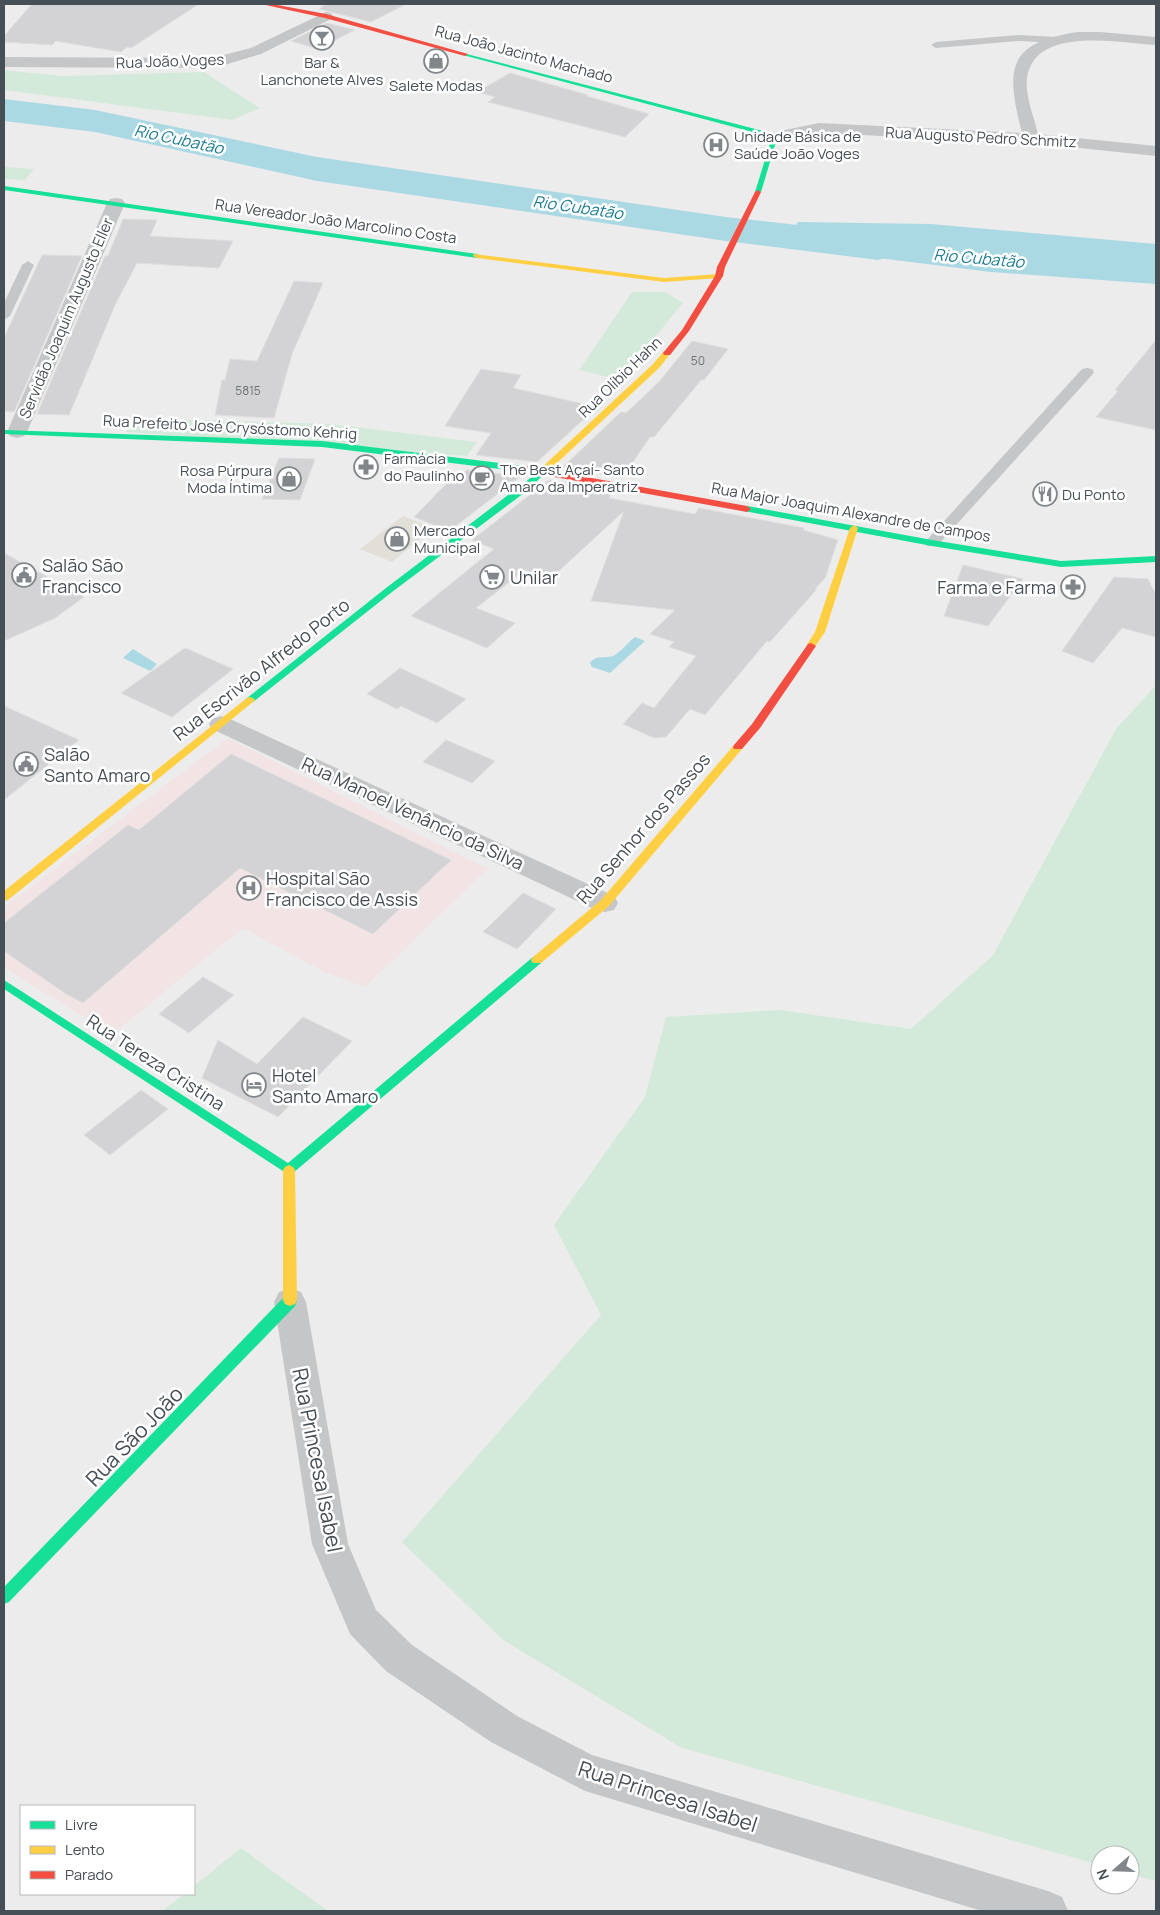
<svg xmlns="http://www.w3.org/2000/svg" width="1160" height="1915" viewBox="0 0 1160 1915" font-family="Manrope,sans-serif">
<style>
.commercial{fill:#e2dfd9}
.medical{fill:#f2e4e4}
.green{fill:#d3eadb}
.water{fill:#abd9e3}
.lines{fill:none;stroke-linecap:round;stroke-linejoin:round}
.river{fill:#abd9e3;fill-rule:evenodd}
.building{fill:#d3d3d5;stroke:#dededf}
.lane{fill:#c4c6c7;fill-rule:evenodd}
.street{fill:#c4c6c7;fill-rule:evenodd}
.fast{fill:#16e098;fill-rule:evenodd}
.slow{fill:#ffcf43;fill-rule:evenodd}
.jam{fill:#f24e42;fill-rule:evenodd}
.labels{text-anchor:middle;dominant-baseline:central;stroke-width:5;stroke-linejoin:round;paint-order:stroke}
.far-number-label{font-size:12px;fill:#6b7277}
.far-street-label{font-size:15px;fill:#464f56;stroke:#fff}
.far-poi-label{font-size:15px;fill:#464f56;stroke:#fff;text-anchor:start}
.far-water-label{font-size:16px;font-style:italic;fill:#1d7c92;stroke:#fff}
.poi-label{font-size:18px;fill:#464f56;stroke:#fff;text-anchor:start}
.street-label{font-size:18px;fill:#464f56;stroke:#fff}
.near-street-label{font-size:21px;fill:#464f56;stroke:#fff}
</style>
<rect width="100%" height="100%" fill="#edecec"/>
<path class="commercial" d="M 403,516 L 434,528 L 392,562 L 360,549 Z"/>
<path class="medical" d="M 228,738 L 488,869 L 365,987 L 322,971 L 243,928 L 113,1034 L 4,968 L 4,907 Z"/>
<path class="green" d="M 4,70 L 61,76 L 204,72 L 260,108 L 232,120 L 4,90 Z
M 4,167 L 34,169 L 25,180 L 4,179 Z
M 632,292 L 665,292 L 683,303 L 621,378 L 612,378 L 579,370 Z
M 133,418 L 331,424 L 477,442 L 467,456 L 126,432 Z
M 1156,685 L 1156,1881 L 1130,1874 L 1130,1855 L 1100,1855 L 1100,1865 L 682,1748 L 503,1640 L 402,1542 L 601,1315 L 554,1225 L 645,1097 L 666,1017 L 780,1010 L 911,1029 L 993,955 L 1116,729 Z
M 241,1848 L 328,1911 L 162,1911 L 184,1894 L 194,1894 L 194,1886 Z"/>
<path class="water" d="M 798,222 L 931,224 L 1156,244 L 1156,284 L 991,272 L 782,246 Z
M 635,637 L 645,641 L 610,673 L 592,667 L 590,663 C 597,654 604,659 613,656 C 620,653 628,642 635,637 Z
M 133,649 L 157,664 L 150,671 L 123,658 Z"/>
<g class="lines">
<path class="river" d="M 4,99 L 95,110 L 317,157 L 726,217 L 878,234 L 893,238 L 899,247 L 893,256 L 878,260 L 726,241 L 317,181 L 95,132 L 4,121 Z"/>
</g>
<path class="building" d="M 32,4 L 199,4 L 131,48 L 127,47 L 121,52 L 56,41 L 52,45 L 4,42 L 4,36 Z
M 326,4 L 406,4 L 371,22 L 319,9 Z
M 327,23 L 355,30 L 318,49 L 291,41 Z
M 510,73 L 588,95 L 586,96 L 649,114 L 625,137 L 488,102 L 495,97 L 477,92 Z
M 123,219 L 157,220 L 150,236 L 233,241 L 219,268 L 137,263 L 115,305 L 69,415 L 37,414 L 105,256 L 108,256 Z
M 42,255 L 82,256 L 14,412 L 4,411 L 4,338 Z
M 294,281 L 323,283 L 292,354 L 274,418 L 215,415 L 222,380 L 225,380 L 230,359 L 257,361 Z
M 1156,340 L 1156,430 L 1096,417 L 1118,391 L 1115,390 Z
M 692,341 L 728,349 L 704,380 L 702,379 L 654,437 L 650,437 L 622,478 L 563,467 L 621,412 L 626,413 L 659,382 Z
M 481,369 L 521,375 L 513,388 L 597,407 L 537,462 L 476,455 L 491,433 L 445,426 Z
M 279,458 L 315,459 L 300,500 L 262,499 Z
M 466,470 L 521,476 L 449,531 L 414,517 L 447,483 L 456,484 Z
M 549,480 L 612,492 L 609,498 L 695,514 L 699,508 L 804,528 L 803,530 L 838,540 L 825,578 L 815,589 L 817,589 L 770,642 L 767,641 L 705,715 L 690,709 L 666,737 L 654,738 L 623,724 L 642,703 L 654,708 L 696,656 L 669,647 L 674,642 L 650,634 L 675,610 L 591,601 L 624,511 L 550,579 L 525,570 L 476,608 L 515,623 L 487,648 L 411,616 L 494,549 L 472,540 Z
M 4,553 L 84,597 L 55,618 L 4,641 Z
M 963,565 L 1023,579 L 988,626 L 944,616 Z
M 1114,577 L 1148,579 L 1156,595 L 1156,637 L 1122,628 L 1093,663 L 1062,651 Z
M 185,648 L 233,669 L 172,717 L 121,693 Z
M 400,668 L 432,683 L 466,699 L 437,723 L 401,706 L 397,709 L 367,694 Z
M 4,706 L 79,740 L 4,800 Z
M 446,740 L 495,761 L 472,783 L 423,762 Z
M 231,754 L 451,860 L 373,934 L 240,868 L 83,1003 L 66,994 L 4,951 L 4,923 L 128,825 L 139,830 Z
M 523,893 L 556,909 L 517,949 L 483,932 Z
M 203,977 L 234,995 L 189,1033 L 159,1014 Z
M 303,1017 L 352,1041 L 278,1117 L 202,1078 L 218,1040 L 257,1064 Z
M 141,1090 L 168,1109 L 110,1155 L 84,1135 Z"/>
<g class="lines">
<path class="lane" d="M 1019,35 L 1057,37 L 1062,40 L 1057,43 L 1019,41 L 936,48 L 931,45 L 936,42 Z
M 28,261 L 34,265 L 10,316 L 4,320 L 4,303 L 22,265 Z
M 1087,368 L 1092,369 L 1094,372 L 1092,375 L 937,546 L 927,546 L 925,543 L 927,540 L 1082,369 Z"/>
<path class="street" d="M 326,12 L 331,13 L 333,16 L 331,19 L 261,54 L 221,66 L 182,68 L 4,67 L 4,57 L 182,58 L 220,56 L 251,48 Z
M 1078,32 L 1100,32 L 1156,37 L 1156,45 C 1121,43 1040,26 1028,73 C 1023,92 1034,116 1038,134 L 1156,146 L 1156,156 L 1031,143 L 819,133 L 776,141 L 770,139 L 768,136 L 770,133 L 819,123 L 1022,133 C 1006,70 1005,43 1078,32 Z
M 116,198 L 122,199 L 125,203 L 27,432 L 24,436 L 17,438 L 10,436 L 7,432 L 107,203 L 110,199 Z
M 221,716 L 230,719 L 614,896 L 618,903 L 614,910 L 605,912 L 596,910 L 212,729 L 209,724 L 212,719 Z
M 290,1288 L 301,1292 L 306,1302 L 348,1544 L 376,1610 L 412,1645 L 517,1716 L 592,1755 L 1048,1891 L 1062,1897 L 1068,1911 L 982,1911 L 585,1791 L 491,1742 L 386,1671 L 350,1634 L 312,1544 L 274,1302 L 279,1292 Z"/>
<path class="fast" d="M 463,53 L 778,135 L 761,192 L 758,194 L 755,192 L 772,137 L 463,55 Z
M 4,186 L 477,254 L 481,256 L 477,258 L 4,190 Z
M 4,430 L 322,441 L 525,466 L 529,469 L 525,472 L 322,447 L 4,434 Z
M 541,470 L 545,473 L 528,490 L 392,592 L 253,702 L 247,702 L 245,700 L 247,698 L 386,588 Z
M 747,506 L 932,540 L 1061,561 L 1156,556 L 1156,562 L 1061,567 L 932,546 L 744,511 L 743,509 Z
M 537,956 L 541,957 L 543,960 L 541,963 L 293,1173 L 289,1175 L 4,989 L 4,980 L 288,1163 L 533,957 Z
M 290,1294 L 295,1296 L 297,1300 L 295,1306 L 9,1602 L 4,1604 L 4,1587 L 285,1296 Z"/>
<path class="slow" d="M 474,254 L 664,278 L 719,274 L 723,276 L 719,278 L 664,282 L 477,258 L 473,256 Z
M 664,351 L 671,353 L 659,368 L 544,475 L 538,475 L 538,471 L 653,364 Z
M 854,525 L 858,528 L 825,632 L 814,648 L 808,648 L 806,646 L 815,632 L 850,528 Z
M 250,697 L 253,698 L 255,700 L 253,702 L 8,900 L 4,901 L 4,891 L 247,698 Z
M 738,744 L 742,745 L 743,747 L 742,749 L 609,906 L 541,963 L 533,963 L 531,960 L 533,957 L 601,900 L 734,745 Z
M 289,1165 L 293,1167 L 295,1170 L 297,1300 L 295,1304 L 290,1306 L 285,1304 L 283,1300 L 283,1170 L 285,1167 Z"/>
<path class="jam" d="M 261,4 L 272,4 L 326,14 L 468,54 L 465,56 L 325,18 Z
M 758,190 L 761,192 L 725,267 L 723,276 L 689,331 L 670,355 L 664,355 L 663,353 L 682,330 L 715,276 L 717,267 L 755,192 Z
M 525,466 L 747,506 L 751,509 L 747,512 L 522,471 L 522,467 Z
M 811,643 L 816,646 L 760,728 L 742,749 L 734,749 L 733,747 L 734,745 L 752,724 L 808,644 Z"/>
</g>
<defs>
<g id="bar-ring" transform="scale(1.25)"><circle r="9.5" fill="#fff" stroke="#80868a" stroke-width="1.5"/><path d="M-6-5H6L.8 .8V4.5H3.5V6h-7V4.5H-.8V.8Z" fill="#80868a"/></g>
<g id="shop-ring" transform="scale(1.25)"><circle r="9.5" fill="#fff" stroke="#80868a" stroke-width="1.5"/><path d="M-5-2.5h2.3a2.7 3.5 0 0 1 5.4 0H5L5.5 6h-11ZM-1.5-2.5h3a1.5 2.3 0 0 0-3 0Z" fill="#80868a"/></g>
<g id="hospital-ring" transform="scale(1.25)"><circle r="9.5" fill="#fff" stroke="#80868a" stroke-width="1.5"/><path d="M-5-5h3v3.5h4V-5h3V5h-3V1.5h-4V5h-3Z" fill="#80868a"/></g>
<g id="pharmacy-ring" transform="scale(1.25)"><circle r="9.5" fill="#fff" stroke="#80868a" stroke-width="1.5"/><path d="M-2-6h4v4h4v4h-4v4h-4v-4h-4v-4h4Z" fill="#80868a"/></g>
<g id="cafe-ring" transform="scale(1.25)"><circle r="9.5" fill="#fff" stroke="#80868a" stroke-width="1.5"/><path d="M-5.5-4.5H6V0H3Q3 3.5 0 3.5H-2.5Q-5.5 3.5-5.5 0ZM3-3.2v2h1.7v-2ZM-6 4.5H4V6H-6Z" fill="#80868a"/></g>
<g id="restaurant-ring" transform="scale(1.25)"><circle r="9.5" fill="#fff" stroke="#80868a" stroke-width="1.5"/><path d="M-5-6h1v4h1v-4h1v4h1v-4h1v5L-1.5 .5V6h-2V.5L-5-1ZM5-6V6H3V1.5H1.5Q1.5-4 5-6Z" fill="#80868a"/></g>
<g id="civic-ring" transform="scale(1.25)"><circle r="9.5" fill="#fff" stroke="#80868a" stroke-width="1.5"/><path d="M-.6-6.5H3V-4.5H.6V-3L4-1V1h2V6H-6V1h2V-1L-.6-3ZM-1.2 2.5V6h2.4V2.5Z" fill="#80868a"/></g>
<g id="supermarket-ring" transform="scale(1.25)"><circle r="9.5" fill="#fff" stroke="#80868a" stroke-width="1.5"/><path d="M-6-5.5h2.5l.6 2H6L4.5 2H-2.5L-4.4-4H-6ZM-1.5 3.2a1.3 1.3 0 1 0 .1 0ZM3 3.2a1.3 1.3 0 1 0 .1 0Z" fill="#80868a"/></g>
<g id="hotel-ring" transform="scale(1.25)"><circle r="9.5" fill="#fff" stroke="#80868a" stroke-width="1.5"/><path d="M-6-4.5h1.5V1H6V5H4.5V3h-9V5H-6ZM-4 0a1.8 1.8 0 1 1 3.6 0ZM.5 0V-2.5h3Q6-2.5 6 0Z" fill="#80868a"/></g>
</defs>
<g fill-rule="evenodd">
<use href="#bar-ring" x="322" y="38"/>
<use href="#shop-ring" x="436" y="61"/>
<use href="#hospital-ring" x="716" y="145"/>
<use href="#pharmacy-ring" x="366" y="467"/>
<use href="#cafe-ring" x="482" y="478"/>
<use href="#shop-ring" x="289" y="479"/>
<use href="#restaurant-ring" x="1045" y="494"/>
<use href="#shop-ring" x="397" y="539"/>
<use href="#civic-ring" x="24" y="575"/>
<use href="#supermarket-ring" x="492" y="577"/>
<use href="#pharmacy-ring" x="1073" y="587"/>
<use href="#civic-ring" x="26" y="764"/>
<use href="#hospital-ring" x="249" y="888"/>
<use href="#hotel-ring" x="254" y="1085"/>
</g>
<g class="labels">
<g class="far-number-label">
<text x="698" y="360">50</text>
<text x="248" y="390">5815</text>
</g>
<g class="far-street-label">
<text transform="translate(524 54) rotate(15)">Rua João Jacinto Machado</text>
<text transform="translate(170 61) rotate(-2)">Rua João Voges</text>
<text transform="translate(981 137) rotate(3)">Rua Augusto Pedro Schmitz</text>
<text transform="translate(336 221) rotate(8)">Rua Vereador João Marcolino Costa</text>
<text transform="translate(66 318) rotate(-67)">Servidão Joaquim Augusto Eller</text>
<text transform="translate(620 377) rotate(-44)">Rua Olíbio Hahn</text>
<text transform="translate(230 427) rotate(3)">Rua Prefeito José Crysóstomo Kehrig</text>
<text transform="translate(851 512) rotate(10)">Rua Major Joaquim Alexandre de Campos</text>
</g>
<g class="far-poi-label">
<text x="322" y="62" text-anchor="middle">Bar &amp;<tspan x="322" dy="17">Lanchonete Alves</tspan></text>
<text x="436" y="85" text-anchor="middle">Salete Modas</text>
<text x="734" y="136">Unidade Básica de<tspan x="734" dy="17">Saúde João Voges</tspan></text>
<text x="384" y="458">Farmácia<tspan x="384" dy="17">do Paulinho</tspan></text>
<text x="500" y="469">The Best Açaí- Santo<tspan x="500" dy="17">Amaro da Imperatriz</tspan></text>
<text x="272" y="470" text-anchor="end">Rosa Púrpura<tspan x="272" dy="17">Moda Íntima</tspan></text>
<text x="1062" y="494">Du Ponto</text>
<text x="414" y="530">Mercado<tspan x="414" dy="17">Municipal</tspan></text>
</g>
<g class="far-water-label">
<text transform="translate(179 139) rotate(12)">Rio Cubatão</text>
<text transform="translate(578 207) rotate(8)">Rio Cubatão</text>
<text transform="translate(979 258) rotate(5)">Rio Cubatão</text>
</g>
<g class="poi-label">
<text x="42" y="565">Salão São<tspan x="42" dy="21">Francisco</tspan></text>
<text x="510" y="577">Unilar</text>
<text x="1056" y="587" text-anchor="end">Farma e Farma</text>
<text x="44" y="754">Salão<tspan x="44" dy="21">Santo Amaro</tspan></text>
<text x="266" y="878">Hospital São<tspan x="266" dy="21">Francisco de Assis</tspan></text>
<text x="272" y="1075">Hotel<tspan x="272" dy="21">Santo Amaro</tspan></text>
</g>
<g class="street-label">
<text transform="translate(261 669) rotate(-38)">Rua Escrivão Alfredo Porto</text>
<text transform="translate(413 813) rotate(25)">Rua Manoel Venâncio da Silva</text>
<text transform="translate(643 828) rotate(-49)">Rua Senhor dos Passos</text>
<text transform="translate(156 1062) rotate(33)">Rua Tereza Cristina</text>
</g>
<g class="near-street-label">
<text transform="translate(134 1436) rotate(-46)">Rua São João</text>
<text transform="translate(318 1460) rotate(79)">Rua Princesa Isabel</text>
<text transform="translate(668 1796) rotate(18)">Rua Princesa Isabel</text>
</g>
</g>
<rect width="1160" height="1915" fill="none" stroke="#464f56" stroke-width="10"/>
<rect x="20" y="1805" width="175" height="90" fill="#ffffff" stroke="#b5b9bb"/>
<rect x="30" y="1821" width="25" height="8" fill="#16e098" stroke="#b5b9bb"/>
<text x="65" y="1830" font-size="15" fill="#464f56">Livre</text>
<rect x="30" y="1846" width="25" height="8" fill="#ffcf43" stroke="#b5b9bb"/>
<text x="65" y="1855" font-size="15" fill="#464f56">Lento</text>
<rect x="30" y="1871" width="25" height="8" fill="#f24e42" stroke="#b5b9bb"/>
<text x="65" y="1880" font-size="15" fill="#464f56">Parado</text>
<g transform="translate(1115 1870) rotate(250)"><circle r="24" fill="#ffffff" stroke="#b5b9bb"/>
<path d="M0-4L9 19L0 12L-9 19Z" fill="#80868a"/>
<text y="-8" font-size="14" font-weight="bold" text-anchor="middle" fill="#464f56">N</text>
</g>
</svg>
